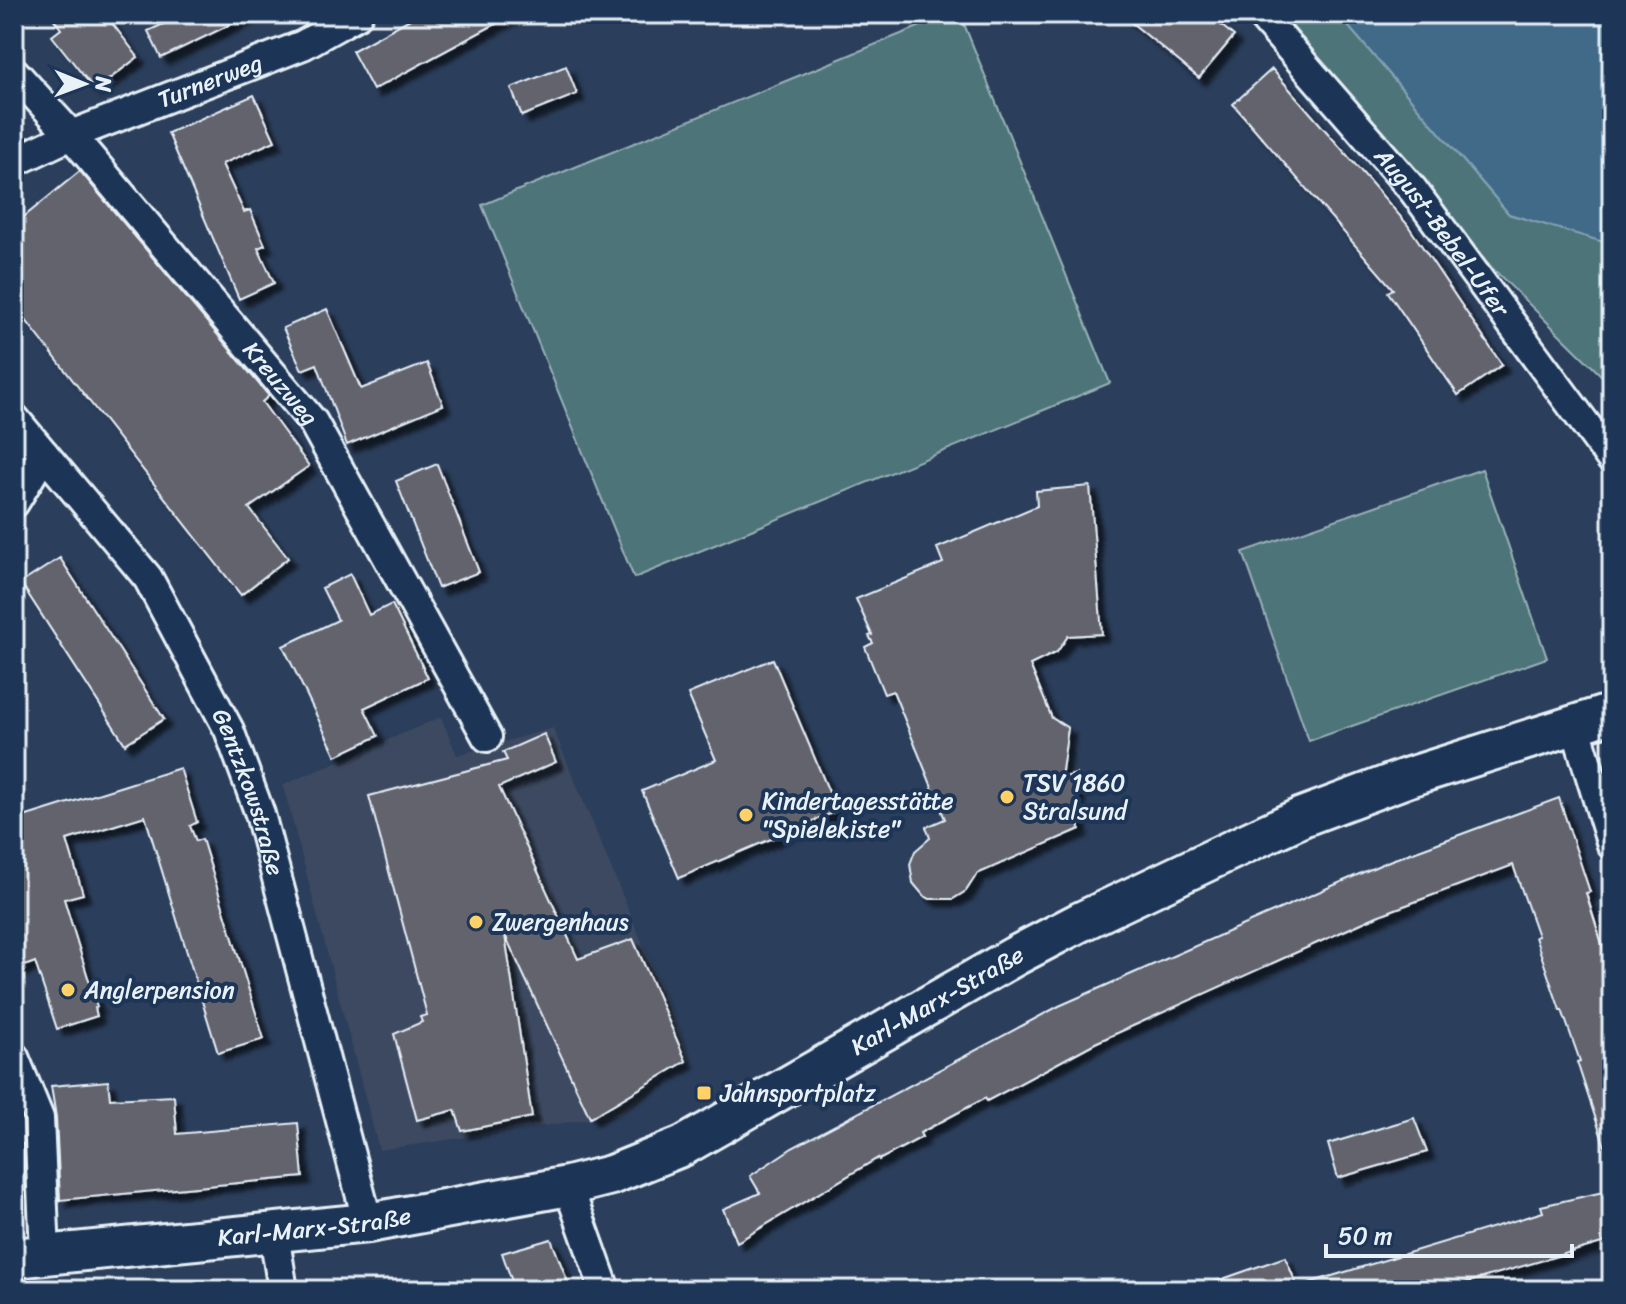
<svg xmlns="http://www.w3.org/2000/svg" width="1626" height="1304" viewBox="0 0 1626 1304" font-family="Sriracha,sans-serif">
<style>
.built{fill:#3c4960}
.green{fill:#4d7579;stroke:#9ab3b8;stroke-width:2}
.water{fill:#406a88;stroke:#83a0b5;stroke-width:2}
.building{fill:#64636d;stroke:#e8f1f8;stroke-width:2;filter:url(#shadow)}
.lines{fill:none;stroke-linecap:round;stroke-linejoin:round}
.street-casing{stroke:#e8f1f8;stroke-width:34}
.secondary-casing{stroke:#e8f1f8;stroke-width:44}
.street{stroke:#1d3557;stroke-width:28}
.secondary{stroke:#1d3557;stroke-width:38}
.poi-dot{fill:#ffd166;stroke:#1d3557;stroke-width:3}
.labels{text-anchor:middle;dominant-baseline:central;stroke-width:8;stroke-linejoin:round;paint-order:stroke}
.street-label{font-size:24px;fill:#e8f1f8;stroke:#1d3557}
.poi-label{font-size:24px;fill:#e8f1f8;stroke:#1d3557;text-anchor:start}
</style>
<defs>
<filter id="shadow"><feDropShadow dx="7" dy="7" stdDeviation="2" flood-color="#0009"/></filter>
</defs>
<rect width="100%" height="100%" fill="#2b3e5b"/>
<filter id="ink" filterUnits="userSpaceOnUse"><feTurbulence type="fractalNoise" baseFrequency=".0125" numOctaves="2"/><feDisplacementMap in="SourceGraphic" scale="16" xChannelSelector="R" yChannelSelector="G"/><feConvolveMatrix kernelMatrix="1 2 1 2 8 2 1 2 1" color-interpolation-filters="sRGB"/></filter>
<g filter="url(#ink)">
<path class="built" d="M 441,717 L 457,755 L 553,728 L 691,1060 L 618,1115 L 379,1150 L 283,785 Z"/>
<path class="green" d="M 950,14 L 960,14 L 1110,383 L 634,578 L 482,205 Z
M 1260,14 L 1338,14 L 1509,214 L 1604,242 L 1612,253 L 1612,386 L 1413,190 Z
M 1482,469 L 1547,658 L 1309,741 L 1243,552 Z"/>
<path class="water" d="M 1338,14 L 1612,14 L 1612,253 L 1604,242 L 1509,214 Z"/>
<path class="building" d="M 50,14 L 105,14 L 138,57 L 95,90 L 52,36 L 61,29 Z
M 185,14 L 252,14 L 161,58 L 148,31 Z
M 419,14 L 514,14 L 373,90 L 352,51 Z
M 1121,14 L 1208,14 L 1234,36 L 1199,78 Z
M 566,66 L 577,94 L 522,116 L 511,88 Z
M 1272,69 L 1407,224 L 1502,365 L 1458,395 L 1388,292 L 1393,289 L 1233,104 Z
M 254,95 L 275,141 L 222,164 L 244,212 L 250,210 L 265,245 L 258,248 L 274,283 L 239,299 L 168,133 Z
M 80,171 L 269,396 L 262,402 L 309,466 L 249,508 L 288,558 L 241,595 L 14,305 L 14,225 Z
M 327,309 L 361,389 L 427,363 L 443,405 L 347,445 L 317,364 L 302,370 L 283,328 Z
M 437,464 L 479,572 L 438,588 L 396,481 Z
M 1090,486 L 1102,634 L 1068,636 L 1057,652 L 1030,665 L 1052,718 L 1068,728 L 1061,778 L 1076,774 L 1080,829 L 977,874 L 966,891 L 953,899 L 930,899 L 923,895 L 913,883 L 910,864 L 915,851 L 930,838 L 926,827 L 945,819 L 893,691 L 884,694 L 865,647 L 873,643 L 869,636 L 872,635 L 856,599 L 943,563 L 937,548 L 1037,506 L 1036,491 Z
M 60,558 L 164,719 L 125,744 L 21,583 Z
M 350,574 L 369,615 L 392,604 L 428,678 L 364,708 L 378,736 L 336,756 L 283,646 L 338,620 L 322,588 Z
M 773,659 L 837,811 L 679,878 L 642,791 L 716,760 L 688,694 Z
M 544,734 L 556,762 L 499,787 L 578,959 L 633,939 L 686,1061 L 590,1118 L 505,935 L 532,1117 L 462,1131 L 455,1110 L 417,1120 L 394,1034 L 422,1022 L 420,1017 L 427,1015 L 369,796 L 507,760 L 503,752 Z
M 180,768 L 197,822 L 190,826 L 196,841 L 202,839 L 264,1039 L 218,1053 L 145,816 L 67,840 L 83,894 L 64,899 L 97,1007 L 95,1008 L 97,1016 L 57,1029 L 35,962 L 14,970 L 14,820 Z
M 1559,798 L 1590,892 L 1586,893 L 1612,976 L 1612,1152 L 1607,1153 L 1577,1062 L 1580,1061 L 1562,1010 L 1560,1010 L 1535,937 L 1538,936 L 1513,865 L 1377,916 L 1095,1043 L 987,1101 L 985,1098 L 920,1133 L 922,1137 L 879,1160 L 878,1158 L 737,1242 L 723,1209 L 760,1193 L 750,1176 L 792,1148 L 1059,1006 L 1389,861 Z
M 108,1081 L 110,1099 L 174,1096 L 177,1134 L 298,1123 L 303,1177 L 60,1200 L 56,1117 L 51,1086 Z
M 1414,1118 L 1427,1152 L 1338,1178 L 1328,1144 Z
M 14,1143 L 23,1144 L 25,1197 L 14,1197 Z
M 1612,1190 L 1612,1240 L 1441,1290 L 1310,1290 L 1309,1283 L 1543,1212 L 1541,1206 Z
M 551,1239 L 571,1290 L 515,1290 L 502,1253 Z
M 1285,1257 L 1299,1290 L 1204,1290 L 1203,1286 Z"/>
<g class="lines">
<g class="street-casing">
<g id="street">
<path id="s1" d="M 1260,14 L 1413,190 L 1612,460"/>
<path id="s2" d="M 14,72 L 71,135 L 313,422 L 487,737"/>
<path id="s3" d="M 14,162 L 71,135 L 303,45 L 358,14"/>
<path id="s4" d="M 14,418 L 148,578 L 229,730 L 260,814 L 368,1223"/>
<path d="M 14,503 L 44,454"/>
<path d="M 1575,725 L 1612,845"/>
<path d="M 14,1057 L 39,1118 L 45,1254"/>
<path d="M 568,1186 L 605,1290"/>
<path d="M 274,1234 L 283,1290"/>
</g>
</g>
<g class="secondary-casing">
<g id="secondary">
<path id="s5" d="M 14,1258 L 368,1223 L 568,1186 L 611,1175 L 683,1146 L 1015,956 L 1080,922 L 1244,844 L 1302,817 L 1409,777 L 1612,713"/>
</g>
</g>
<use href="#street" class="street"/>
<use href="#secondary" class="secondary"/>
</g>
</g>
<g class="poi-dot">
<circle cx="1007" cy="797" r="8"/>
<circle cx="746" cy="815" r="8"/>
<circle cx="476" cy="922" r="8"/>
<circle cx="68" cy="990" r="8"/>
<rect x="696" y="1085" width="16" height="16" rx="4"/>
</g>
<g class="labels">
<g class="street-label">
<text stroke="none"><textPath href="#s3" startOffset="212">Turnerweg</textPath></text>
<text stroke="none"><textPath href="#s1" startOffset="284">August-Bebel-Ufer</textPath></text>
<text stroke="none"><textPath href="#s2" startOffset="410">Kreuzweg</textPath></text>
<text stroke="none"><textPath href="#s4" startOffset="446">Gentzkowstraße</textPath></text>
<text stroke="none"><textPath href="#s5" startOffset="974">Karl-Marx-Straße</textPath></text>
<text stroke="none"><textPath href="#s5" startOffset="302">Karl-Marx-Straße</textPath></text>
</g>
<g class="poi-label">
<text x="1023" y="783">TSV 1860<tspan x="1023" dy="28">Stralsund</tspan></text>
<text x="762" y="801">Kindertagesstätte<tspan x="762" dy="28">"Spielekiste"</tspan></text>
<text x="492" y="922">Zwergenhaus</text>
<text x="84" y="990">Anglerpension</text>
<text x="720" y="1093">Jahnsportplatz</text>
</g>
</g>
<rect width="1626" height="1304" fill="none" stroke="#1d3557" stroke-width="48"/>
<rect x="24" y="24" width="1578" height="1256" fill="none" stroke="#e8f1f8" stroke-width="3" filter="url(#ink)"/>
<g transform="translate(84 84) rotate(91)" stroke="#1d3557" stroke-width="6" paint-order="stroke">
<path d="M0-6L14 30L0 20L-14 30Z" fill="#e8f1f8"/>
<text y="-12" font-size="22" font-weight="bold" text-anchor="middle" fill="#e8f1f8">N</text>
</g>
<path d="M1326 1244v12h246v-12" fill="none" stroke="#e8f1f8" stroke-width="4"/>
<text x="1338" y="1244" font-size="24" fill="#e8f1f8" stroke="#1d3557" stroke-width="6" paint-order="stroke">50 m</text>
</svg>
